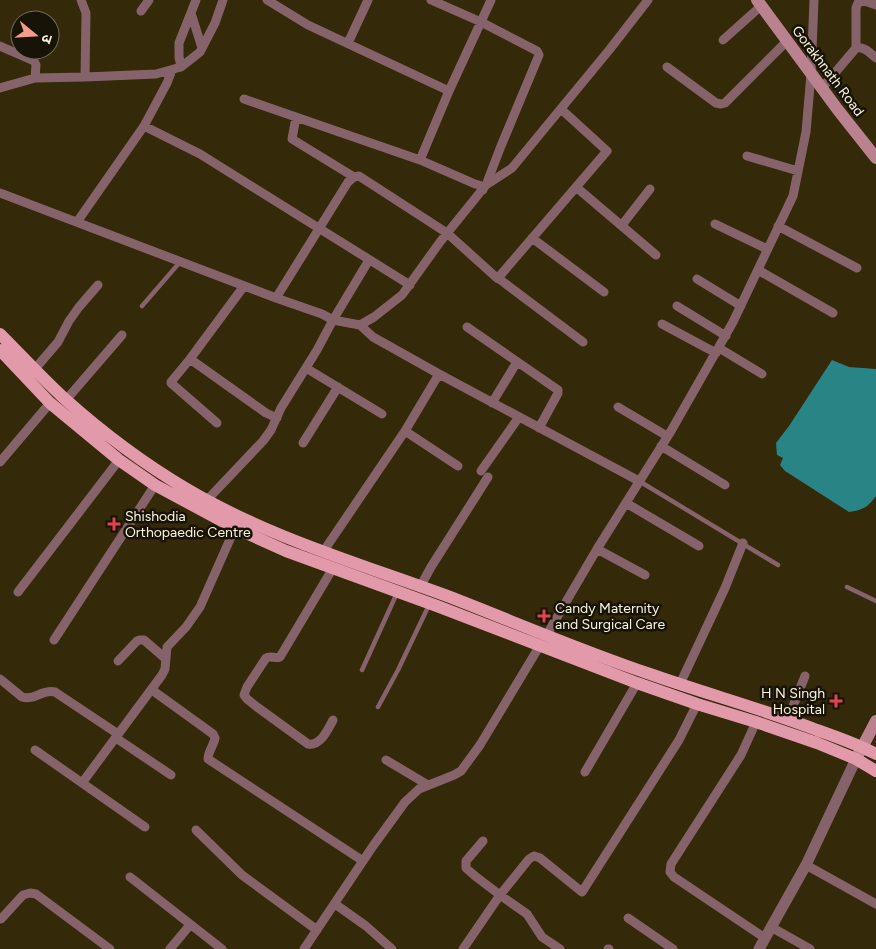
<svg xmlns="http://www.w3.org/2000/svg" width="876" height="949" viewBox="0 0 876 949" font-family="Figtree,'Noto Sans Devanagari',sans-serif">
<style>
.water{fill:#298485}
.lines{fill:none;stroke-linecap:round;stroke-linejoin:round}
.service{stroke:#86636a;stroke-width:4.5}
.minor{stroke:#86636a;stroke-width:9}
.tertiary{stroke:#86636a;stroke-width:11}
.secondary{stroke:#ba828e;stroke-width:12}
.primary{stroke:#e299aa;stroke-width:12}
.health-dot{fill:#e0444e;stroke:#171306;stroke-width:2}
.labels{text-anchor:middle;dominant-baseline:central;stroke-width:5;stroke-linejoin:round;paint-order:stroke}
.street-label{font-size:14px;fill:#faf3e1;stroke:#171306}
.poi-label{font-size:14px;fill:#faf3e1;stroke:#171306;text-anchor:start}
</style>
<rect width="100%" height="100%" fill="#342909"/>
<path class="water" d="M 832,360 L 849,367 L 876,369 L 876,496 C 868,507 863,510 849,512 L 785,471 L 780,465 L 783,458 L 777,455 L 776,443 L 789,426 Z"/>
<g class="lines">
<path class="service" d="M 142,306 L 180,262
M 639,481 L 778,565
M 847,587 L 876,601
M 362,670 L 397,593
M 378,707 L 398,670 L 429,605"/>
<path class="minor" d="M 81,0 L 86,13 L 85,77
M 267,0 L 308,25 L 449,91 L 491,0
M 431,0 L 481,22 L 537,51 L 539,55 L 501,146 L 486,185
M 141,11 L 149,0
M 191,13 L 202,48
M 723,40 L 761,6
M 348,43 L 368,0
M 0,46 L 34,61 L 36,65 L 35,78
M 856,48 L 856,8 L 858,3 L 862,0 L 876,5
M 181,67 L 179,57 L 179,43 L 196,0
M 667,67 L 716,103 L 721,104 L 725,103 L 787,41
M 0,88 L 35,78 L 85,77 L 156,74 L 181,67 L 200,52 L 215,23 L 223,0
M 822,88 L 856,48 C 864,46 870,53 876,58
M 244,99 L 420,160 L 475,184 L 479,185 L 483,190
M 561,109 L 607,151 L 498,278 L 583,342
M 296,117 L 292,139 L 354,177
M 144,126 L 200,154 L 410,285
M 747,156 L 798,171
M 420,160 L 449,91
M 576,187 L 656,255
M 0,193 L 276,298 L 322,314 L 333,320 L 360,325 L 374,317 L 402,295 L 440,242 L 486,185 L 512,168 L 610,49 L 648,0
M 77,222 L 144,126 L 167,83 L 172,70
M 715,224 L 767,249
M 622,225 L 650,189
M 778,226 L 857,268
M 532,238 L 604,292
M 758,270 L 833,313
M 697,279 L 741,306
M 276,298 L 348,182 L 354,177 L 359,176 L 447,233 L 498,279
M 677,306 L 726,336
M 662,324 L 716,353
M 360,325 L 373,337 L 439,374 L 639,481
M 467,327 L 558,390 L 558,393 L 557,395 L 539,428
M 719,348 L 762,374
M 190,359 L 266,413 L 277,418
M 306,368 L 382,414
M 34,370 L 58,342 L 69,321 L 79,307 L 98,285
M 66,400 L 122,335
M 492,403 L 517,362
M 618,407 L 667,436
M 217,423 L 171,383 L 171,382 L 190,359 L 244,286
M 405,431 L 458,466
M 303,443 L 338,387
M 661,446 L 725,485
M 0,462 L 50,403
M 481,471 L 519,417
M 207,500 L 263,441 L 271,430 L 281,408 L 317,350 L 333,320 L 369,260
M 626,503 L 699,546
M 597,549 L 645,575
M 323,552 L 405,431 L 439,374
M 333,568 L 280,657 C 275,659 270,655 266,658 L 247,687 L 244,695 L 247,699 L 257,707 L 308,744 C 321,746 328,729 333,720
M 420,587 L 431,567 L 488,477
M 18,592 L 119,460
M 546,636 L 597,549 L 671,431 L 733,322 L 793,196 L 806,132 L 811,74 L 814,0
M 54,640 L 155,485
M 118,661 L 137,641 L 140,640 L 144,640 L 166,659
M 0,679 L 22,697 C 35,701 41,689 55,692 L 118,734
M 680,684 L 725,588 L 743,543
M 152,690 L 213,734 L 215,738 C 214,745 208,751 208,759 L 211,761 L 363,861
M 788,719 L 805,676
M 756,722 L 741,755 L 671,864 L 670,872 L 674,877 L 765,938
M 116,738 L 171,775
M 35,750 L 145,827
M 386,760 L 428,785
M 585,772 L 637,683
M 82,783 L 162,675 L 165,669 L 167,647 L 186,627 L 200,607 L 235,528
M 196,830 L 242,875 L 317,930
M 483,841 L 466,861 L 466,868 L 475,876 L 500,895 L 529,859 L 534,856 L 540,858 L 582,892 L 679,740 L 697,704
M 806,865 L 876,904
M 130,877 L 222,949
M 335,904 L 366,926 L 392,949
M 628,918 L 673,949
M 1,919 L 23,895 L 30,893 L 36,894 L 110,949
M 771,927 L 810,949
M 170,949 L 190,925
M 304,949 L 373,846 L 405,802 L 419,789 L 454,775 L 461,771 L 480,745 L 539,647
M 463,949 L 500,895 L 527,914 L 542,937 L 560,949
M 608,949 L 609,949"/>
<path class="tertiary" d="M 759,949 L 806,865 L 856,759"/>
<path class="secondary" d="M 757,0 L 838,110 L 876,158
M 857,757 L 876,721"/>
<path class="primary" d="M 0,334 C 22,356 43,379 66,400 C 103,433 143,463 185,488 C 267,537 361,564 450,597 C 517,623 584,652 653,675 C 707,694 763,709 817,730 C 837,737 857,744 876,754
M 0,350 L 50,403 L 119,460 L 155,485 L 235,528 L 286,551 L 437,606 L 637,683 L 697,704 L 756,722 L 817,743 L 856,759 L 876,771"/>
</g>
<g class="health-dot">
<path d="M111.5 516.5h5v5h5v5h-5v5h-5v-5h-5v-5h5z"/>
<path d="M541.5 608.5h5v5h5v5h-5v5h-5v-5h-5v-5h5z"/>
<path d="M833.5 693.5h5v5h5v5h-5v5h-5v-5h-5v-5h5z"/>
</g>
<g class="labels">
<g class="street-label">
<text transform="translate(828 71) rotate(53)">Gorakhnath Road</text>
</g>
<g class="poi-label">
<text x="125" y="516">Shishodia<tspan x="125" dy="16">Orthopaedic Centre</tspan></text>
<text x="555" y="608">Candy Maternity<tspan x="555" dy="16">and Surgical Care</tspan></text>
<text x="825" y="693" text-anchor="end">H N Singh<tspan x="825" dy="16">Hospital</tspan></text>
</g>
</g>
<g transform="translate(35 35) rotate(108)"><circle r="24" fill="#171306" stroke="#726d5e"/>
<path d="M0-4L9 19L0 12L-9 19Z" fill="#f49e89"/>
<text y="-8" font-size="14" font-weight="bold" text-anchor="middle" fill="#faf3e1">उ</text>
</g>
</svg>
